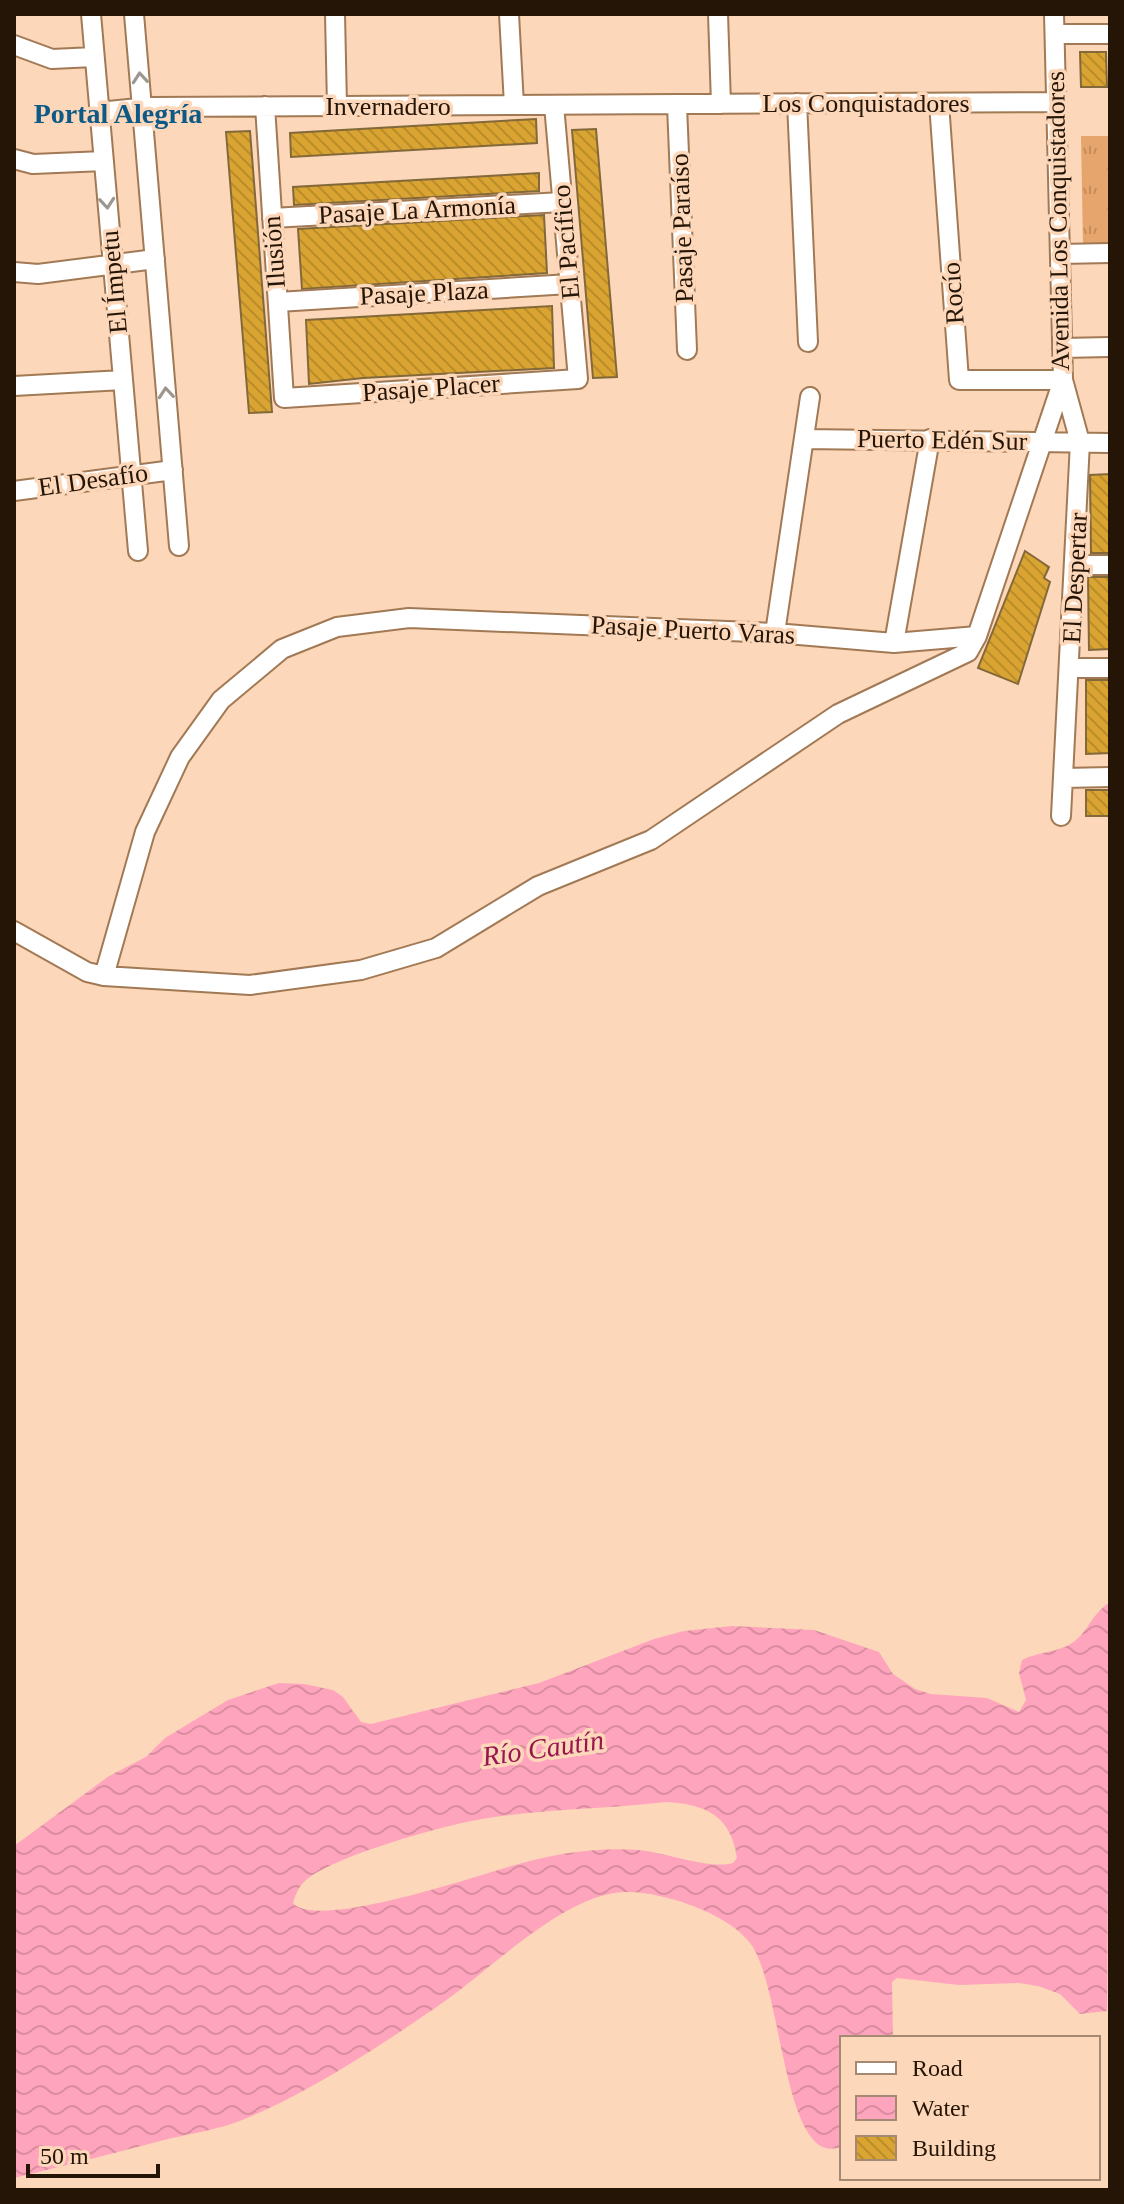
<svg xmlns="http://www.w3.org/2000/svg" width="1124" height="2204" viewBox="0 0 1124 2204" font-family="Georgia,serif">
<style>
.grass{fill:url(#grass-tufts)}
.water{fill:url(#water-waves);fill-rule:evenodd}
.building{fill:url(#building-back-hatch);stroke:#83693a;stroke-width:2}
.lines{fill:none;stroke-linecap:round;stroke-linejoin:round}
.minor-casing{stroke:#a27955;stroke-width:22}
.minor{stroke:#fff;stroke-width:18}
.oneway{stroke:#9d968f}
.labels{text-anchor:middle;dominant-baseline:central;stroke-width:7;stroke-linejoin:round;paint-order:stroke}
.street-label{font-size:26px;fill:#251507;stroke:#fcd7b9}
.neighbourhood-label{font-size:28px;font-weight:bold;fill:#0d5a86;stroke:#fcd7b9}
.water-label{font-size:28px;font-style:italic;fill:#99154f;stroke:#fcd7b9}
</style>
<defs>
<pattern id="grass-tufts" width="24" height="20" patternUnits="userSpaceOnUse" patternTransform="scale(2)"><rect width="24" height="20" fill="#e6a56c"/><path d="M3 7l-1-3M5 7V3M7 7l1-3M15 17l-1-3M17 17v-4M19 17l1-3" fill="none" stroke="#c58d5c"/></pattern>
<pattern id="water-waves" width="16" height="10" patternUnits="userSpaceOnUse" patternTransform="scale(2)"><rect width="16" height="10" fill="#ffa4bd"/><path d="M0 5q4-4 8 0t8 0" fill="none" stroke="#da8ca1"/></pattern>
<pattern id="building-back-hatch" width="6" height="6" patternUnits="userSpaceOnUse" patternTransform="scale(2)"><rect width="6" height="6" fill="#d9a431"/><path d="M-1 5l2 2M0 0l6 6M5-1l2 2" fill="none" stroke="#ba8c2a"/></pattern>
</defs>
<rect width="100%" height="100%" fill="#fcd7b9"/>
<path class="grass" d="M 1081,136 L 1110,136 L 1110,246 L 1083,247 Z"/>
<path class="water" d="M 1110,1602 L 1107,2011 L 1080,2014 L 1060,1994 L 1038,1986 L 1019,1983 L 959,1985 L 897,1978 L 892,1982 L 893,2038 L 842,2038 L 842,2147 C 834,2149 827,2150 819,2145 C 783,2119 779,1991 753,1947 C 733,1914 660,1890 623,1892 C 564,1895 492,1968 445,2001 C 388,2041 306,2095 242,2120 C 220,2129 195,2133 172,2138 C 119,2152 67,2165 14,2178 L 14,1846 L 109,1776 L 146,1757 L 165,1738 L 228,1700 L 279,1683 L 304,1684 L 333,1690 L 343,1697 L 361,1722 L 371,1724 L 539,1683 L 654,1639 L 684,1631 L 732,1626 L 814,1630 L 879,1652 L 893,1674 L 915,1689 L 931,1694 L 987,1698 L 1019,1712 L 1026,1700 L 1019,1673 L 1022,1660 C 1039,1651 1061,1653 1076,1640 C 1090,1628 1091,1615 1110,1602 ZM 666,1802 C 706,1804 731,1816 737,1858 L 733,1863 C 710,1870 665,1852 638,1850 C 593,1847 547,1855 505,1868 C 470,1878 316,1930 293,1903 C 295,1896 298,1888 304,1882 C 329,1857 445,1825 482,1819 C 543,1809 605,1809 666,1802 Z"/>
<path class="building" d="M 1080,52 L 1106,52 L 1107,87 L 1081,87 Z
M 536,119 L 537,143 L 291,157 L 290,133 Z
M 596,129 L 617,377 L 593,378 L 572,130 Z
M 250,131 L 272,412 L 249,413 L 226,132 Z
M 539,173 L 539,191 L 294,205 L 293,187 Z
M 544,215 L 547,273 L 302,289 L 298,229 Z
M 552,306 L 554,368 L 363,378 L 309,384 L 306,320 Z
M 1110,474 L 1110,553 L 1091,553 L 1090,475 Z
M 1025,551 L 1049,567 L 1044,578 L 1050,582 L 1018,684 L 978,668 Z
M 1088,577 L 1110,577 L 1110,649 L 1089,650 Z
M 1086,680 L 1110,680 L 1110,753 L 1086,754 Z
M 1086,790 L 1110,790 L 1110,816 L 1086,816 Z"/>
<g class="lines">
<g class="minor-casing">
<path id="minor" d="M 91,14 L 138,551
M 134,14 L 179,546
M 335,14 L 337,106
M 509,14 L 514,105
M 718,14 L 721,104
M 1055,34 L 1110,34
M 14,45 L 52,59 L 94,57
M 797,103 L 808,342
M 939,103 L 959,380 L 1063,380
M 677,105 L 687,350
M 265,106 L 284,398 L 578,379 L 554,105
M 99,112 L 148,107 L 1056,102
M 14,159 L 33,164 L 104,161
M 272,218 L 562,202
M 1060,254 L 1110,253
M 14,272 L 38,274 L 155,259
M 278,302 L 570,284
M 1062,348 L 1110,347
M 14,386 L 123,380
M 804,439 L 1110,443
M 14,491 L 173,470
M 1077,565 L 1110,565
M 775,633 L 810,397
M 894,643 L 930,439
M 1071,668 L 1110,668
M 1064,778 L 1110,777
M 1061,816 L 1080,442 L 1063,380
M 14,931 L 87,972 L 104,976 L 250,985 L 361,970 L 436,948 L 538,886 L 651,840 L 838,714 L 968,652 L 977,636 L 1063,380 L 1054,14
M 104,976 L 145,832 L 180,757 L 221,700 L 282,649 L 337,627 L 409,618 L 775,633 L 894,643 L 977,636"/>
</g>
<use href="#minor" class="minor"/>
</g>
<defs><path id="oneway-chevron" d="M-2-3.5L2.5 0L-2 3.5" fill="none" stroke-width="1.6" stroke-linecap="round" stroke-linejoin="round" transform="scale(2)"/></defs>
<g class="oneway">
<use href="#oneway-chevron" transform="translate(140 78) rotate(-95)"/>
<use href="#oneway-chevron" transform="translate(107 203) rotate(85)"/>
<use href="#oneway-chevron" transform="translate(166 393) rotate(-95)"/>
</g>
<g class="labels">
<g class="street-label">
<text x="866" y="103">Los Conquistadores</text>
<text x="388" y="106">Invernadero</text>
<text transform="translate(417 210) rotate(-3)">Pasaje La Armonía</text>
<text transform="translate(1058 221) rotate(-91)">Avenida Los Conquistadores</text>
<text transform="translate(682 228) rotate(-92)">Pasaje Paraíso</text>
<text transform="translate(566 242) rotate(-95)">El Pacífico</text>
<text transform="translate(274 252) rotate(-94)">Ilusión</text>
<text transform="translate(114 282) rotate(-95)">El Ímpetu</text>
<text transform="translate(424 293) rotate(-3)">Pasaje Plaza</text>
<text transform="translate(953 293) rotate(-94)">Rocío</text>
<text transform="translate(431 388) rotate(-4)">Pasaje Placer</text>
<text transform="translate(942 440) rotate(1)">Puerto Edén Sur</text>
<text transform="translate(93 480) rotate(-8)">El Desafío</text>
<text transform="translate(1075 578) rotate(-87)">El Despertar</text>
<text transform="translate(693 630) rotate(3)">Pasaje Puerto Varas</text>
</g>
<g class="neighbourhood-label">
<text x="118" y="113">Portal Alegría</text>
</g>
<g class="water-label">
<text transform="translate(543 1748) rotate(-8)">Río Cautín</text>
</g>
</g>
<rect width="1124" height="2204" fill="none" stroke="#251507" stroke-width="32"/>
<rect x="840" y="2036" width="260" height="144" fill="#fcd7b9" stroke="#a68972" stroke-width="2"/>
<rect x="856" y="2062" width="40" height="12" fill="#ffffff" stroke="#a68972" stroke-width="2"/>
<text x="912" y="2076" font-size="24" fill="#251507">Road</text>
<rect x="856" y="2096" width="40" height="24" fill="url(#water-waves)" stroke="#a68972" stroke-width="2"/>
<text x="912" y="2116" font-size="24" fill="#251507">Water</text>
<rect x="856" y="2136" width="40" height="24" fill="url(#building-back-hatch)" stroke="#a68972" stroke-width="2"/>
<text x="912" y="2156" font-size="24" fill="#251507">Building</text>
<path d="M28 2164v12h130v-12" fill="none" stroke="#251507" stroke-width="4"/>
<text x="40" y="2164" font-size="24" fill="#251507" stroke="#fcd7b9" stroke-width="6" paint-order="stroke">50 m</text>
</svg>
